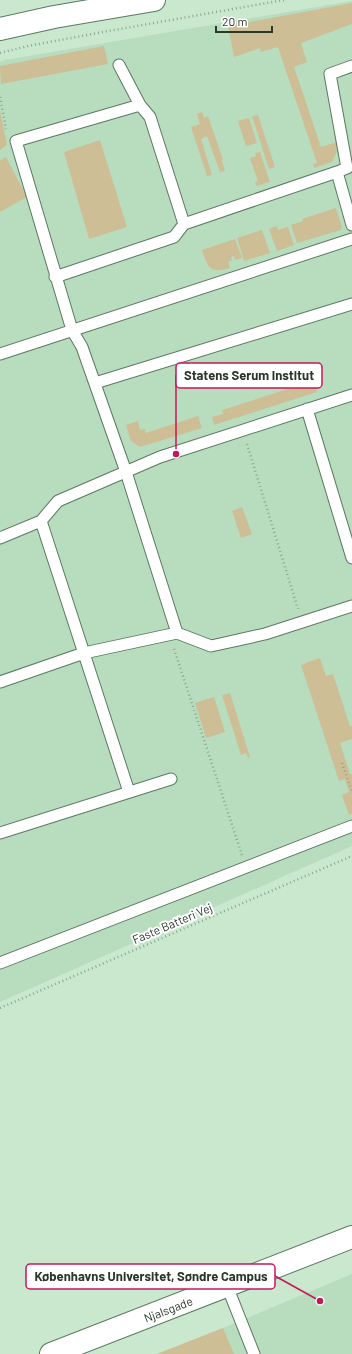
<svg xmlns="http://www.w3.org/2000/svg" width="352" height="1354" viewBox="0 0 352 1354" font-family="Barlow,sans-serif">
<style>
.built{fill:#b8dcbe}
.green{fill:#cdbe96}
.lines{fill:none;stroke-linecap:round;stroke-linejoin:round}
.lane-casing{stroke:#5d7861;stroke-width:13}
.secondary-casing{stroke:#5d7861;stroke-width:24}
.path{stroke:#8da491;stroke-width:2.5;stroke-dasharray:1 3;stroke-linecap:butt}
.lane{stroke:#fff;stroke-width:11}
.secondary{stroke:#fff;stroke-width:22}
.labels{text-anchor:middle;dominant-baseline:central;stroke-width:4;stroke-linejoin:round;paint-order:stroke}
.street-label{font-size:12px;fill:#2b372d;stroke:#fff}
.leader{fill:none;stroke:#c2185b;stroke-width:1.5}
.callout-dot{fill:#c2185b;stroke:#fff;stroke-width:1.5}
.callout{fill:#fff;stroke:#c2185b;stroke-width:1.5}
.callout-label{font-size:13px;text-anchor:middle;font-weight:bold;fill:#2b372d}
</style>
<rect width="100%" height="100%" fill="#c9e8ce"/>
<path class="built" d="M 352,1 L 352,846 L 0,1002 L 0,62 L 5,60 Z
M 352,1274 L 352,1354 L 157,1354 L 223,1328 Z"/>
<path class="green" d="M 352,3 L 352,24 L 301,43 L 307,62 L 294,67 L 321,147 L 337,142 L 339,147 L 332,162 L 314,168 L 313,164 L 317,163 L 278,47 L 261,52 L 260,48 L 234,57 L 228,26 Z
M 104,46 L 108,64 L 1,84 L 0,66 Z
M 0,111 L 7,145 L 0,150 Z
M 202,112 L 204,118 L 208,116 L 223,160 L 222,161 L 225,171 L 220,172 L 207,136 L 201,139 L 212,175 L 207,176 L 191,127 L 200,124 L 197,114 Z
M 258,115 L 275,167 L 269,169 L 252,116 Z
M 249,118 L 257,143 L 246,146 L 238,121 Z
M 100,140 L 127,227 L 89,239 L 64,152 Z
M 260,152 L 270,182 L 256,186 L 255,182 L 258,181 L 250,158 L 256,156 L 255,153 Z
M 6,157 L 27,197 L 0,212 L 0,161 Z
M 336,208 L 342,227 L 341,230 L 297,243 L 291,225 L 303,221 L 302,219 Z
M 277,226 L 278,230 L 288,227 L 294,245 L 277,251 L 269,229 Z
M 262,230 L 270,253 L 244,261 L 237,238 Z
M 235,239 L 242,258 L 235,260 L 234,256 L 231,257 L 232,260 L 228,262 L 230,268 C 210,274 208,268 202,250 Z
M 313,381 L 317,392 L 214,425 L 212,417 L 223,414 L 222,410 Z
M 198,416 L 202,428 L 140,447 L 131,441 L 126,425 L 138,421 L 140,430 L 145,429 L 146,433 Z
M 242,507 L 252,534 L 241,538 L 232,511 Z
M 320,658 L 326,676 L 333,674 L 350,726 L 352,726 L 352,739 L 340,743 L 350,774 L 352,774 L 352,814 L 349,815 L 342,795 L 349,792 L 345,779 L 339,781 L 301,665 L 305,664 L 305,663 Z
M 230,693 L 250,757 L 248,758 L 246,753 L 241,755 L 222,695 Z
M 214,697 L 225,732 L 206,738 L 195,703 Z
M 223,1328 L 234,1354 L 157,1354 Z"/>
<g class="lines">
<g class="lane-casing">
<path id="lane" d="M 119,65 L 140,105 L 16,141 L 72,330 L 82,347 L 126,472 L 177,633
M 140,105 L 150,117 L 184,224
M 337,172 L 347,168 L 330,74 L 352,66
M 55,277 L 174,237 L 184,224 L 337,172 L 352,225
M 0,354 L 352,239
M 95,383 L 352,304
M 307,409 L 352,558
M 41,521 L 129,792
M 0,538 L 41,521 L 58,501 L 160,457 L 352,395
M 0,682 L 84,653 L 177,633 L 211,646 L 265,634 L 352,606
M 0,833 L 171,779
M 0,963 L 352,826
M 227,1286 L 254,1354"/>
</g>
<g class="secondary-casing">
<path id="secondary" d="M 0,29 L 54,17 L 154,0
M 51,1354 L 352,1237"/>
</g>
<path class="path" d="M 0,53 L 28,46 L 103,32 L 284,0
M 0,97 L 6,129
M 247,444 L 298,609
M 174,649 L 242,855
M 342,763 L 352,791
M 0,1008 L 352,856"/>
<use href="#lane" class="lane"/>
<use href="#secondary" class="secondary"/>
</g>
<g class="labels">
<g class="street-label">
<text transform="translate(172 923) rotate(-23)">Faste Batteri Vej</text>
<text transform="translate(168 1309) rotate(-21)">Njalsgade</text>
</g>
</g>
<path class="leader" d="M176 454L176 375M320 1301L275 1276"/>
<g class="callout-dot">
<circle cx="176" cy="454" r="4"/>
<circle cx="320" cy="1301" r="4"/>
</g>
<g class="callout">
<rect x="176" y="363" width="146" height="25" rx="4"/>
<rect x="26" y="1264" width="249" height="25" rx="4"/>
</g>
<g class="callout-label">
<text x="249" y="380">Statens Serum Institut</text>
<text x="151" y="1281">Københavns Universitet, Søndre Campus</text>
</g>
<path d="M216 26v6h56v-6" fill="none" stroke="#2b372d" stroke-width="2"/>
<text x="222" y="26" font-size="12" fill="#2b372d" stroke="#ffffff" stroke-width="3" paint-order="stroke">20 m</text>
</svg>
